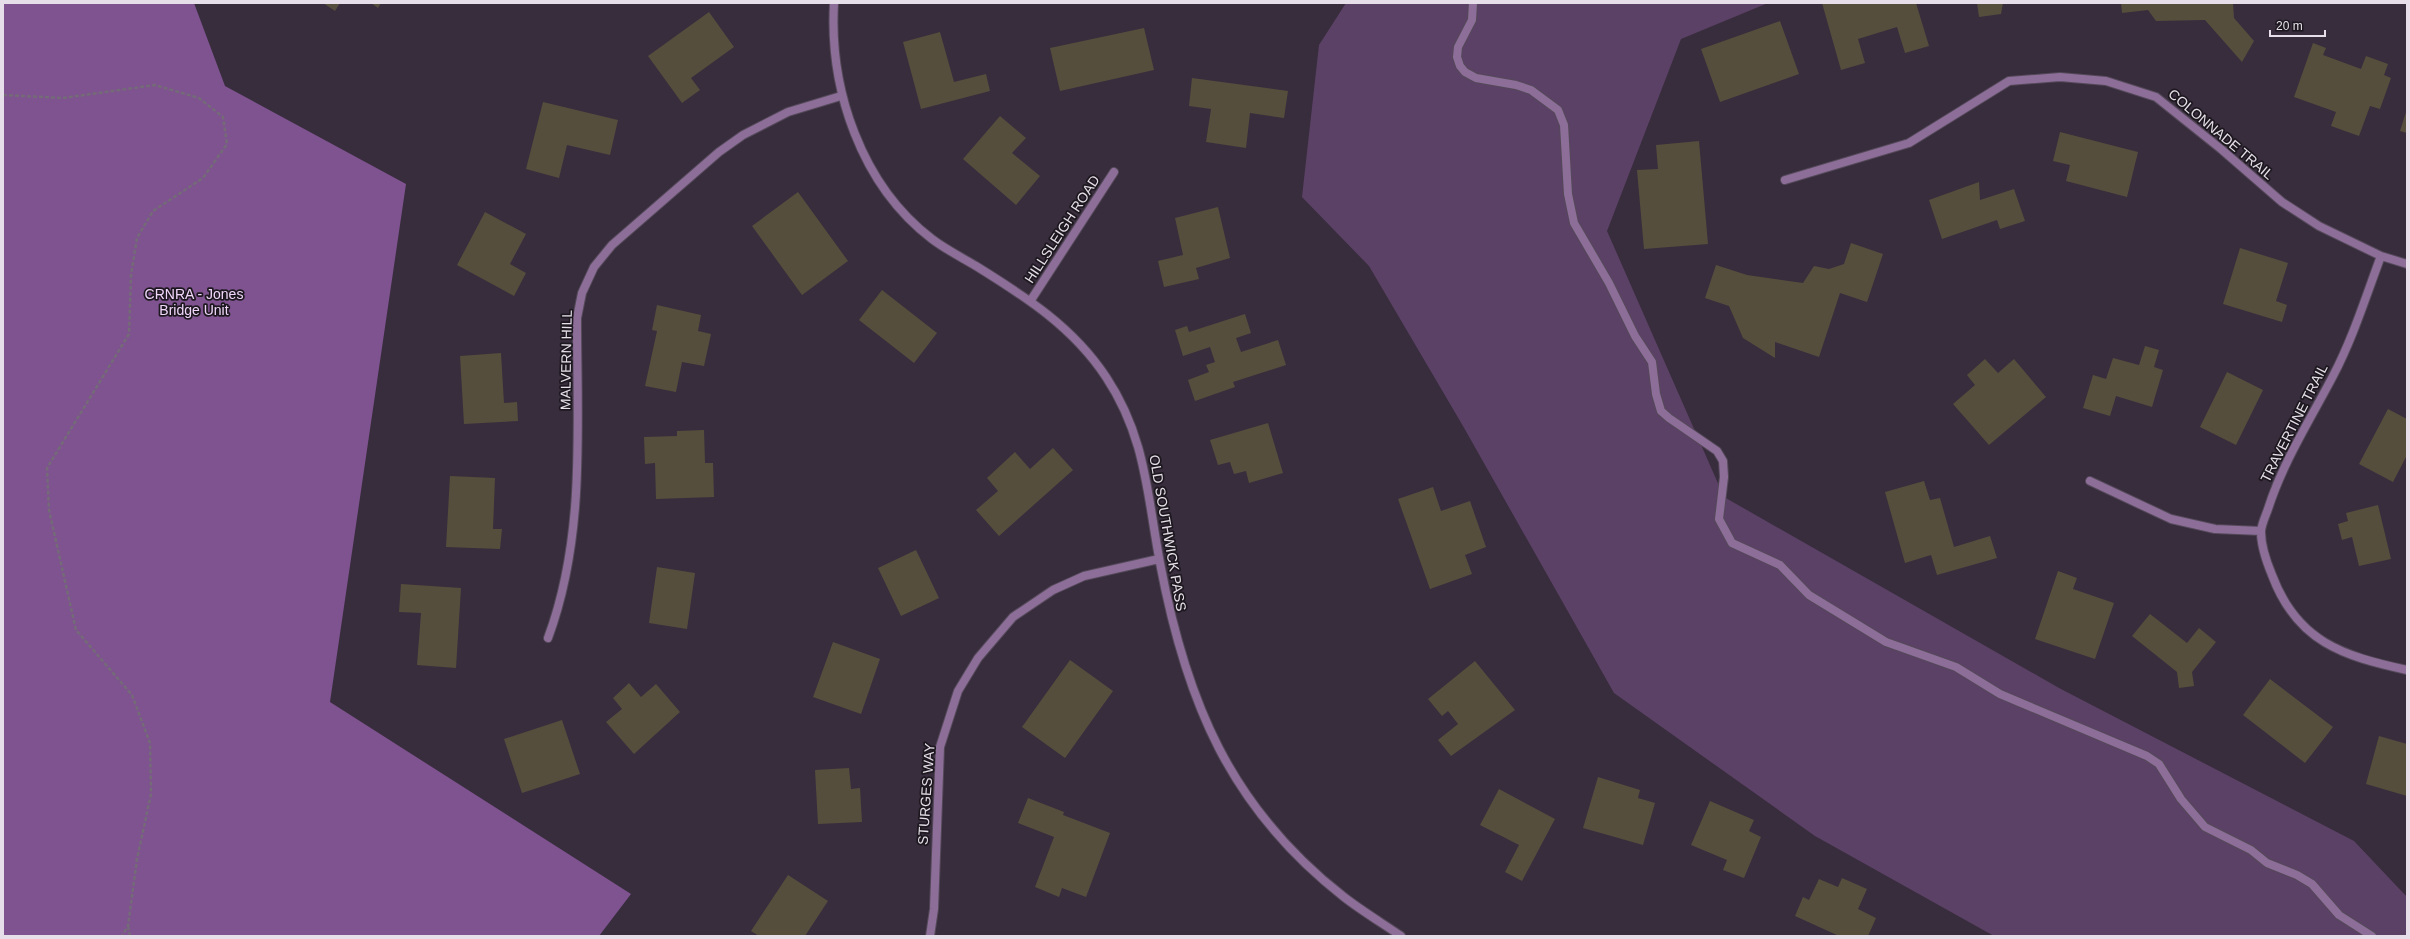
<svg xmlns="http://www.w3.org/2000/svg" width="2410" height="939" viewBox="0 0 2410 939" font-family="Helvetica,sans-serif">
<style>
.green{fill:#5c4166}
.forest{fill:#7e538f}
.building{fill:#554e3c}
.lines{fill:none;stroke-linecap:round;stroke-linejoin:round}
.service-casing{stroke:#544959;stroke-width:10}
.minor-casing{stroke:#544959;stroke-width:10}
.path{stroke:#746a78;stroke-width:2.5;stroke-dasharray:4 2;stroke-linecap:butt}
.service{stroke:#8d6e99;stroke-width:8}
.minor{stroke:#8d6e99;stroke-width:8}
.labels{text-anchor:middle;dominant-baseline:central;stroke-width:3.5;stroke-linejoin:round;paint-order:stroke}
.street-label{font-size:14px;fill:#e6dfe9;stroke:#1d181f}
.park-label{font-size:14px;fill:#f0d7fa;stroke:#1d181f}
</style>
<rect width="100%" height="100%" fill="#382d3d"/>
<path class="green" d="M 1346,3 L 1768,3 L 1681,39 L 1607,231 L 1724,497 L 2059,688 L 2354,841 L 2407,897 L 2407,936 L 1994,936 L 1815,836 L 1614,693 L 1463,426 L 1369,266 L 1302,197 L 1319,45 Z"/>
<path class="forest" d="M 3,3 L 194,3 L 225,86 L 406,184 L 330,702 L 631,894 L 599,936 L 3,936 Z"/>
<path class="building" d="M 323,3 L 340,3 L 335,11 Z
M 371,3 L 381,3 L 378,8 Z
M 1822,3 L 1916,3 L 1929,46 L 1905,53 L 1897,27 L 1858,39 L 1865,63 L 1841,70 Z
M 1977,3 L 2003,3 L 2001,14 L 1979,17 Z
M 2121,3 L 2233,3 L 2234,18 L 2254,41 L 2242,62 L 2205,20 L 2156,21 L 2148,10 L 2122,13 Z
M 709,12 L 734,47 L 691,78 L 700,90 L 682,103 L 648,56 Z
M 1780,21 L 1799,74 L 1720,102 L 1701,49 Z
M 1144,28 L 1154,70 L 1060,91 L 1050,48 Z
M 940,32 L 954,82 L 986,74 L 990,91 L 921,109 L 903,42 Z
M 2313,43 L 2326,48 L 2323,55 L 2361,69 L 2366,56 L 2388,64 L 2384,75 L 2391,78 L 2380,109 L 2370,106 L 2359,136 L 2331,126 L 2336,112 L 2294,97 Z
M 1192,78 L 1288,91 L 1284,118 L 1250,113 L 1246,148 L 1206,142 L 1211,109 L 1189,106 Z
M 543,102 L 618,120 L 610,155 L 567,145 L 559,178 L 526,169 Z
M 2407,109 L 2407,133 L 2400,131 Z
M 1000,116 L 1026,138 L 1012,153 L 1040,176 L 1016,205 L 963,159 Z
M 2060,132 L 2138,152 L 2127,197 L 2066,181 L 2070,165 L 2053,161 Z
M 1699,141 L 1708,244 L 1644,249 L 1637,170 L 1658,169 L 1656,145 Z
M 1979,182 L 1980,200 L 2014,189 L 2025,221 L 2000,229 L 1997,220 L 1942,239 L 1929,200 Z
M 798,192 L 848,261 L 802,295 L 752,226 Z
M 1218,207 L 1230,258 L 1196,268 L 1199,279 L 1164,287 L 1158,261 L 1183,255 L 1175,218 Z
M 485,212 L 526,234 L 510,264 L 526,273 L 514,296 L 457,265 Z
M 1851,243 L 1883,254 L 1867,302 L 1840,293 L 1819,357 L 1775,342 L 1775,358 L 1743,338 L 1729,306 L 1705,298 L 1716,265 L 1747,275 L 1803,283 L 1814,266 L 1829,269 L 1844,264 Z
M 2240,248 L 2288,263 L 2276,301 L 2287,305 L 2282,322 L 2223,304 Z
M 882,290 L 937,333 L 914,363 L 859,320 Z
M 657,305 L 701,315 L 698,331 L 711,334 L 704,366 L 682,362 L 676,392 L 645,386 L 657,331 L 652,330 Z
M 1245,314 L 1251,333 L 1236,338 L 1241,352 L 1278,340 L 1286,365 L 1233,382 L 1235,387 L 1195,401 L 1188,380 L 1209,372 L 1206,365 L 1215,362 L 1210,347 L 1183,356 L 1175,330 L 1187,326 L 1189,332 Z
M 2145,346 L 2159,350 L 2154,367 L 2163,370 L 2152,407 L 2116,396 L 2110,416 L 2083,408 L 2093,375 L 2106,379 L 2113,358 L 2139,365 Z
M 501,353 L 504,403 L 517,402 L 518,421 L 464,424 L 460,356 Z
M 1985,359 L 1998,373 L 2014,359 L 2046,397 L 1989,445 L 1953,404 L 1975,385 L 1967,375 Z
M 2227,372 L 2263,390 L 2236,445 L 2200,427 Z
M 2388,409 L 2407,419 L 2407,455 L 2393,482 L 2359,464 Z
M 1268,423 L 1283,473 L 1249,483 L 1246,471 L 1234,474 L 1230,462 L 1218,465 L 1210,440 Z
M 704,430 L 705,463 L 713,463 L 714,497 L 656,499 L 655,463 L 645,464 L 644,437 L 677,436 L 677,431 Z
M 1053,448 L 1073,470 L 999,536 L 976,510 L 998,491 L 987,478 L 1015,452 L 1030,469 Z
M 450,476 L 495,478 L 493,529 L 502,529 L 500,549 L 446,547 Z
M 1924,481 L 1930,500 L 1940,498 L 1954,547 L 1990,536 L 1997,558 L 1937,575 L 1931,555 L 1905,563 L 1885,492 Z
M 1433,487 L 1441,511 L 1470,501 L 1486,547 L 1465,555 L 1472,574 L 1430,589 L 1398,499 Z
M 2378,505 L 2391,559 L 2359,566 L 2352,537 L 2342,540 L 2338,524 L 2348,521 L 2346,513 Z
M 916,550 L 939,598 L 901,616 L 878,568 Z
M 657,567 L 695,573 L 687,629 L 649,623 Z
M 2058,571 L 2077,578 L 2073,589 L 2114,603 L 2095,659 L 2035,639 Z
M 401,584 L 461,588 L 456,668 L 417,665 L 421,613 L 399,612 Z
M 2150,614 L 2187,643 L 2199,628 L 2216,642 L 2192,672 L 2194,686 L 2179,688 L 2177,672 L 2132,636 Z
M 833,642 L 880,659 L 861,714 L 813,697 Z
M 1070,660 L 1113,691 L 1065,758 L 1022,727 Z
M 1475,661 L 1515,710 L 1451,756 L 1438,740 L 1458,724 L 1448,711 L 1442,716 L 1428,699 Z
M 2270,679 L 2333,727 L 2305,763 L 2243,715 Z
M 629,683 L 641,697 L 656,684 L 680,712 L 634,754 L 606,722 L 622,709 L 613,698 Z
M 562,720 L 580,774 L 522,793 L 504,739 Z
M 2379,736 L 2407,744 L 2407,796 L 2366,784 Z
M 849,768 L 851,789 L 860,788 L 862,822 L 818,824 L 815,770 Z
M 1598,777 L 1640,790 L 1638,798 L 1655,803 L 1643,845 L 1583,828 Z
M 1499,789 L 1555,819 L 1522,881 L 1505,872 L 1519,845 L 1480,825 Z
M 1028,798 L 1064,812 L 1063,815 L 1110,833 L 1086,897 L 1062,888 L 1059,897 L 1035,887 L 1054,837 L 1018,823 Z
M 1710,801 L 1754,820 L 1749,831 L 1761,837 L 1744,878 L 1723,870 L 1727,860 L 1691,845 Z
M 788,875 L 828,901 L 805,936 L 759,936 L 751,931 Z
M 1842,878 L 1867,889 L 1858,909 L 1876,918 L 1868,936 L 1839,936 L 1795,916 L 1803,897 L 1809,900 L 1819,879 L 1838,887 Z"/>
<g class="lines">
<g class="service-casing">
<path id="service" d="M 1473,3 L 1472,20 L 1458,47 L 1457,57 L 1460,66 L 1465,72 L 1476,78 L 1516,85 L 1531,90 L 1558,110 L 1564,125 L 1568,194 L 1574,223 L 1609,283 L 1635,336 L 1652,362 L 1656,394 L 1661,411 L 1669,418 L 1717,451 L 1723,461 L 1724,477 L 1719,519 L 1732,543 L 1780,565 L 1809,595 L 1886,642 L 1956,667 L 2000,694 L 2147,756 L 2159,764 L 2181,799 L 2205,827 L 2251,850 L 2267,863 L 2297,875 L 2312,884 L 2339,915 L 2372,936"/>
</g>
<g class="minor-casing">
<path id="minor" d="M 834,3 C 829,89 861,185 932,239 C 945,249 961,257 976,266 C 1026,297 1073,327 1106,377 C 1146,437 1147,495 1160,563 C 1186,701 1230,808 1344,897 C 1362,911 1382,923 1401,936
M 1785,180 L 1909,143 L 2009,81 L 2060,77 L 2106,81 L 2156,97 L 2221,149 L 2282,202 L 2319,226 L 2381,256 L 2407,264
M 2381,256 C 2366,296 2353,338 2333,376 C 2310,420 2283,462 2268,509 C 2266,515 2261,525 2261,532 C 2261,546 2267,563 2272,575 C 2297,642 2343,656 2407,670
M 1031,300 L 1114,172
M 2090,481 L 2171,519 L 2215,529 L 2261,531
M 548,638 C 586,536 577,425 577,318 L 582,293 L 594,267 L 612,245 L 719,152 L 743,135 L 788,112 L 841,96
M 930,936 L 934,909 L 940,747 L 958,691 L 978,658 L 1013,617 L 1053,590 L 1084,576 L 1159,559"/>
</g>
<path class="path" d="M 3,95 L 63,98 L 155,85 L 199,98 L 223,117 L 227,144 L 203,178 L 153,211 L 137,238 L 131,275 L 129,334 L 47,468 L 49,510 L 76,630 L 132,695 L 150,743 L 151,794 L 137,859 L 128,926 L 122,936
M 128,926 L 130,936"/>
<use href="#service" class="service"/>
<use href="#minor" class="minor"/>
</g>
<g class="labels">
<g class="street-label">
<text transform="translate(2221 134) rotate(40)">COLONNADE TRAIL</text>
<text transform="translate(1062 229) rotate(-57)">HILLSLEIGH ROAD</text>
<text transform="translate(566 360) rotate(-89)">MALVERN HILL</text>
<text transform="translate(2294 423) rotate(-63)">TRAVERTINE TRAIL</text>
<text transform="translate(1168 533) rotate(80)">OLD SOUTHWICK PASS</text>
<text transform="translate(926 794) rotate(-86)">STURGES WAY</text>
</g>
<g class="park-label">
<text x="194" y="294">CRNRA - Jones<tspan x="194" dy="16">Bridge Unit</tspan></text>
</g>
</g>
<rect width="2410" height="939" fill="none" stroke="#e6dfe9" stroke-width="8"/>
<path d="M2270 30v6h55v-6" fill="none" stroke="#e6dfe9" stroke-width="2"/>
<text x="2276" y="30" font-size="12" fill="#e6dfe9" stroke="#1d181f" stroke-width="3" paint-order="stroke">20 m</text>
</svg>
